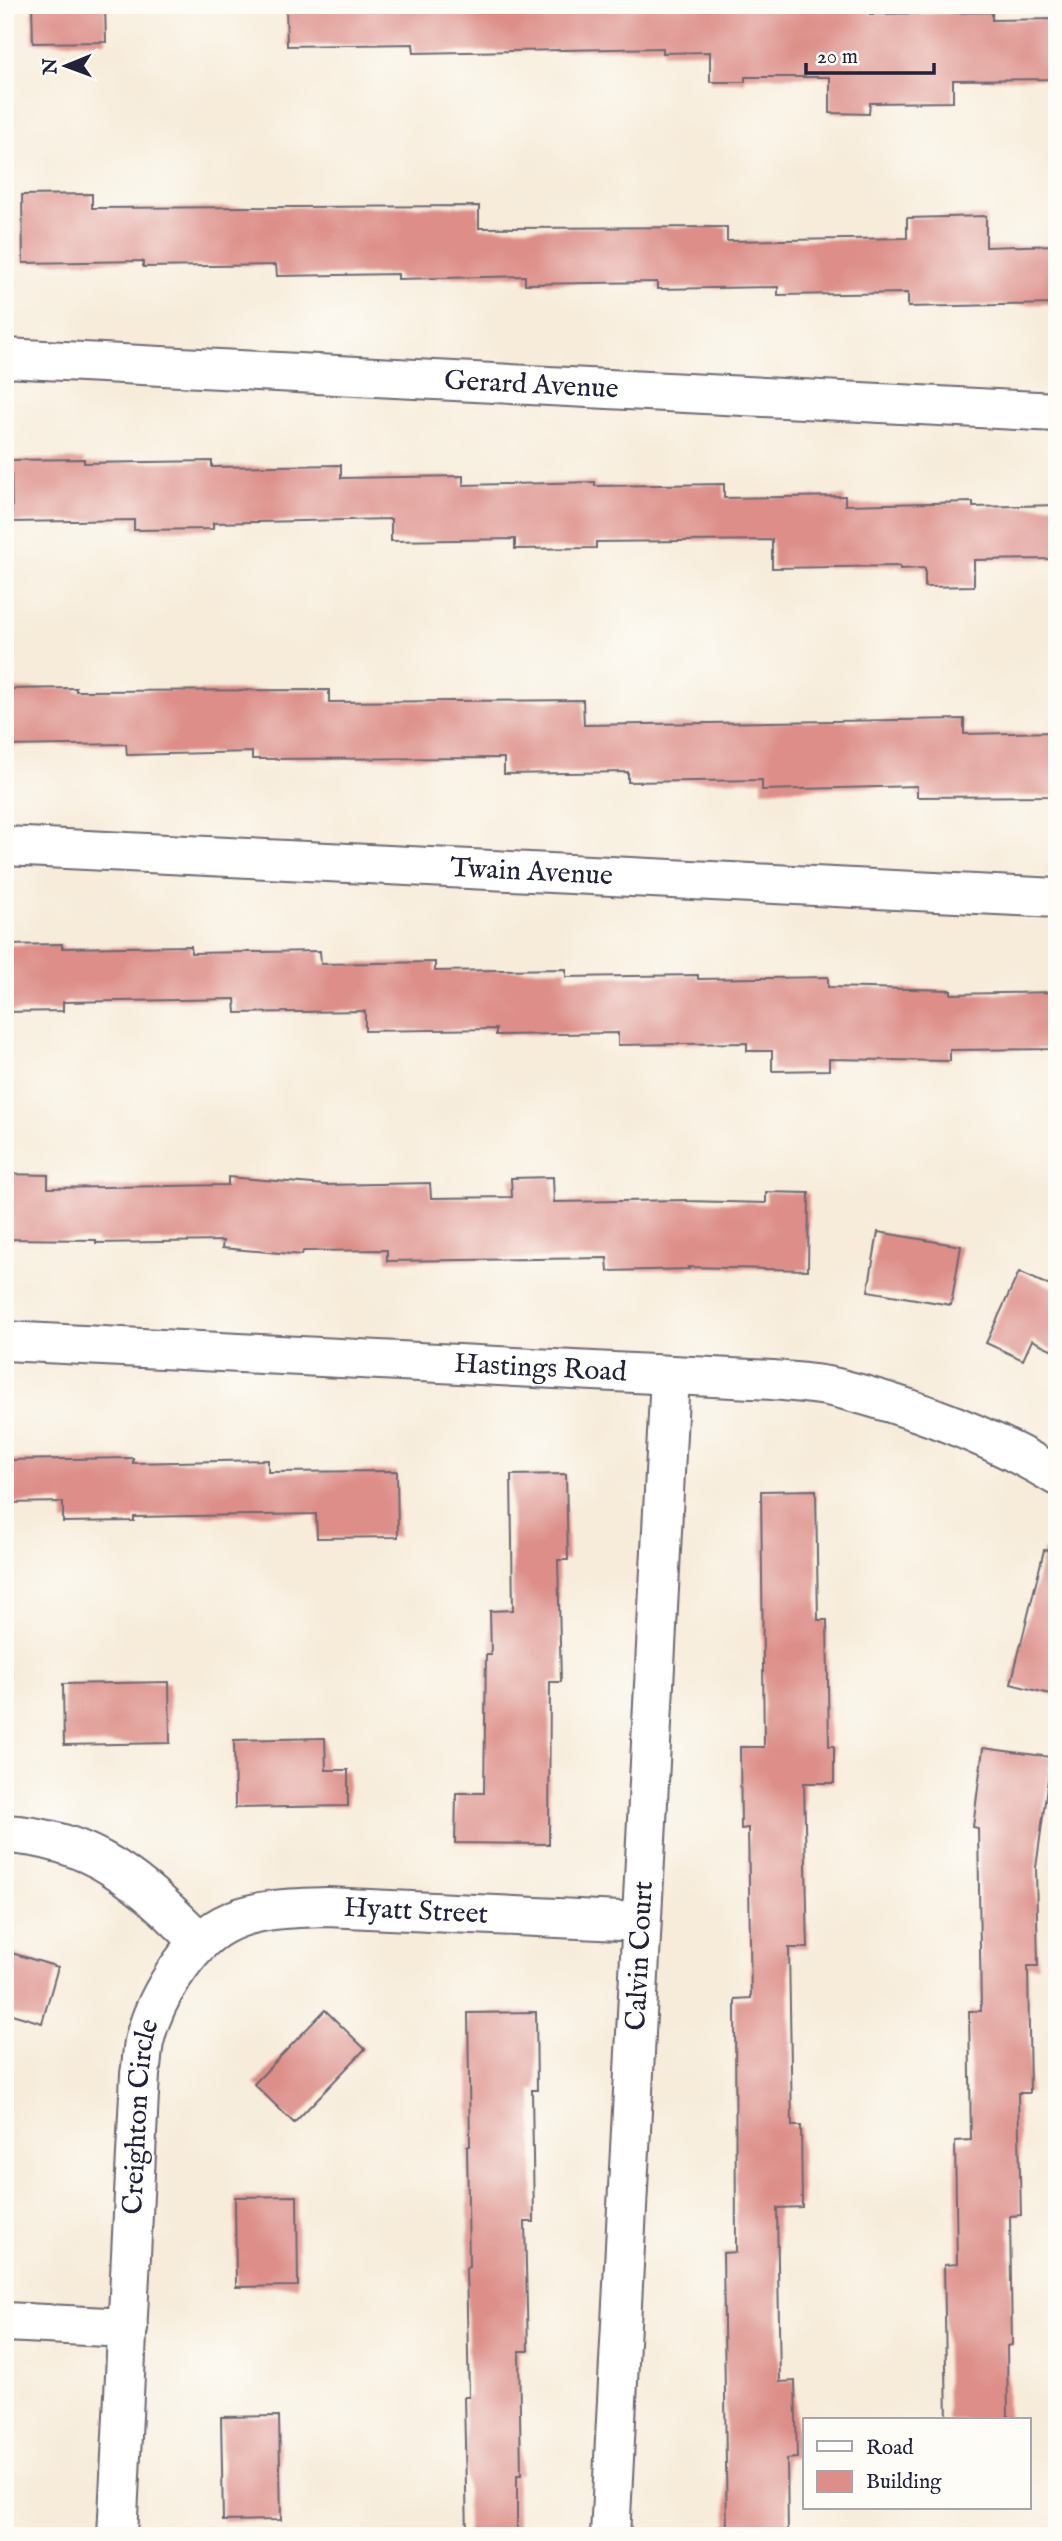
<svg xmlns="http://www.w3.org/2000/svg" width="1062" height="2541" viewBox="0 0 1062 2541" font-family="'IM FELL English',serif">
<style>
.building{fill:#dd8e88}
.lines{fill:none;stroke-linecap:round;stroke-linejoin:round}
.minor-casing{stroke:#6d6973;stroke-width:42}
.minor{stroke:#fff;stroke-width:38}
.labels{text-anchor:middle;dominant-baseline:central;stroke-width:7;stroke-linejoin:round;paint-order:stroke}
.street-label{font-size:28px;fill:#22223b;stroke:#fdfcf7}
</style>
<rect width="100%" height="100%" fill="#fdfcf7"/>
<filter id="ink" filterUnits="userSpaceOnUse"><feTurbulence type="fractalNoise" baseFrequency=".0143" numOctaves="2"/><feDisplacementMap in="SourceGraphic" scale="14" xChannelSelector="R" yChannelSelector="G"/><feConvolveMatrix kernelMatrix="1 2 1 2 8 2 1 2 1" color-interpolation-filters="sRGB"/></filter>
<filter id="wash" filterUnits="userSpaceOnUse"><feTurbulence type="fractalNoise" baseFrequency=".00686" numOctaves="4" result="noise"/><feDisplacementMap in="SourceGraphic" scale="28" xChannelSelector="R" yChannelSelector="G"/><feGaussianBlur stdDeviation="1.57" result="paint"/><feColorMatrix in="noise" values="0 0 0 0 0 0 0 0 0 0 0 0 0 0 0 0 0 1.4 0 .05"/><feComposite in="paint" operator="in"/></filter>
<g filter="url(#wash)">
<rect width="100%" height="100%" fill="#f7ecda"/>
<g id="blocks">
<path class="building" d="M 32,5 L 105,5 L 106,42 L 33,43 Z
M 286,5 L 744,5 L 870,7 L 870,14 L 992,12 L 992,20 L 1057,19 L 1057,79 L 953,80 L 953,102 L 870,103 L 869,114 L 830,113 L 830,77 L 745,77 L 745,82 L 710,82 L 710,52 L 663,53 L 663,48 L 414,53 L 413,44 L 287,46 Z
M 92,194 L 92,208 L 479,206 L 479,228 L 727,227 L 727,241 L 907,238 L 907,218 L 986,216 L 986,247 L 1057,245 L 1057,304 L 908,307 L 908,293 L 778,295 L 778,287 L 657,289 L 657,282 L 525,284 L 525,276 L 398,279 L 398,274 L 277,276 L 276,265 L 143,267 L 143,261 L 23,263 L 22,195 Z
M 84,459 L 84,463 L 212,461 L 212,467 L 341,465 L 341,478 L 463,476 L 463,485 L 595,482 L 595,486 L 724,484 L 724,498 L 845,496 L 845,505 L 973,502 L 973,507 L 1057,505 L 1057,559 L 974,560 L 974,586 L 925,587 L 925,568 L 900,569 L 900,566 L 772,568 L 772,540 L 596,542 L 596,548 L 515,549 L 515,539 L 391,541 L 391,519 L 213,523 L 213,529 L 134,530 L 134,520 L 12,522 L 11,460 Z
M 76,688 L 76,691 L 329,690 L 329,702 L 583,700 L 584,725 L 964,719 L 964,734 L 1057,732 L 1057,796 L 917,797 L 917,786 L 762,790 L 762,780 L 628,782 L 628,772 L 504,774 L 504,758 L 252,759 L 252,752 L 127,755 L 126,744 L 5,746 L 5,689 Z
M 62,944 L 62,948 L 191,946 L 191,953 L 320,951 L 321,964 L 435,962 L 435,971 L 566,969 L 566,977 L 698,975 L 698,979 L 828,977 L 828,987 L 951,990 L 951,994 L 1057,992 L 1057,1049 L 950,1050 L 950,1061 L 829,1059 L 829,1070 L 772,1071 L 772,1051 L 747,1051 L 747,1043 L 618,1045 L 618,1033 L 496,1035 L 496,1029 L 365,1031 L 365,1011 L 236,1013 L 235,999 L 63,1002 L 63,1011 L 5,1012 L 5,945 Z
M 5,1174 L 48,1175 L 48,1188 L 228,1185 L 228,1177 L 325,1185 L 430,1183 L 431,1198 L 512,1197 L 511,1178 L 553,1177 L 554,1202 L 687,1200 L 687,1201 L 766,1203 L 766,1192 L 809,1193 L 808,1270 L 688,1267 L 689,1269 L 608,1271 L 607,1258 L 387,1261 L 387,1250 L 303,1251 L 302,1255 L 222,1248 L 223,1241 L 96,1243 L 96,1240 L 5,1239 Z
M 878,1232 L 961,1246 L 951,1305 L 868,1291 Z
M 1019,1272 L 1057,1289 L 1057,1352 L 1032,1340 L 1023,1360 L 986,1343 Z
M 133,1458 L 133,1463 L 268,1460 L 268,1472 L 397,1471 L 398,1537 L 317,1538 L 316,1514 L 134,1517 L 134,1521 L 63,1522 L 63,1502 L 5,1503 L 5,1460 Z
M 566,1474 L 568,1560 L 558,1560 L 561,1682 L 550,1682 L 549,1844 L 455,1843 L 456,1793 L 484,1793 L 486,1655 L 491,1655 L 490,1611 L 513,1610 L 511,1475 Z
M 816,1490 L 818,1620 L 827,1620 L 829,1746 L 834,1746 L 834,1783 L 804,1783 L 808,1948 L 789,1948 L 792,2126 L 801,2126 L 802,2207 L 777,2208 L 780,2382 L 795,2381 L 797,2458 L 787,2459 L 788,2536 L 727,2536 L 723,2253 L 736,2252 L 735,1999 L 751,1998 L 748,1828 L 741,1829 L 740,1747 L 764,1747 L 761,1491 Z
M 1044,1550 L 1057,1551 L 1057,1696 L 1011,1684 Z
M 169,1682 L 170,1743 L 64,1745 L 63,1684 Z
M 325,1738 L 326,1770 L 348,1770 L 348,1806 L 235,1808 L 234,1740 Z
M 983,1748 L 1051,1757 L 1036,1868 L 1038,1966 L 1028,1966 L 1030,2093 L 1018,2093 L 1021,2215 L 1010,2216 L 1012,2345 L 1007,2346 L 1008,2420 L 947,2420 L 944,2265 L 957,2264 L 955,2141 L 971,2140 L 969,2011 L 981,2011 L 978,1828 L 973,1827 Z
M 5,1951 L 58,1967 L 42,2023 L 5,2012 Z
M 325,2010 L 365,2049 L 294,2123 L 254,2084 Z
M 536,2012 L 537,2090 L 532,2090 L 534,2222 L 525,2222 L 528,2351 L 519,2351 L 521,2475 L 517,2475 L 517,2536 L 467,2536 L 464,2397 L 469,2397 L 466,2268 L 469,2267 L 467,2146 L 470,2146 L 468,2013 Z
M 297,2196 L 298,2286 L 236,2287 L 235,2197 Z
M 279,2416 L 281,2520 L 223,2521 L 221,2417 Z"/>
</g>
</g>
<g filter="url(#ink)">
<use href="#blocks" fill-opacity="0" stroke="#6d6973" stroke-width="2"/>
<g class="lines">
<g class="minor-casing">
<g id="minor">
<path id="s1" d="M 5,358 L 1057,412"/>
<path id="s2" d="M 5,846 L 1057,898"/>
<path id="s3" d="M 5,1341 L 772,1380 C 793,1382 816,1383 837,1388 C 913,1407 989,1435 1057,1476"/>
<path d="M 5,1834 C 93,1838 141,1883 200,1942"/>
<path d="M 5,2322 L 128,2328"/>
<path id="s4" d="M 117,2536 L 140,2074 C 142,2064 142,2053 144,2042 C 153,2002 186,1945 223,1925 C 254,1908 292,1908 327,1907 L 641,1922"/>
<path id="s5" d="M 610,2536 L 670,1376"/>
</g>
</g>
<use href="#minor" class="minor"/>
</g>
</g>
<g class="labels">
<g class="street-label">
<text stroke="none"><textPath href="#s1" startOffset="527">Gerard Avenue</textPath></text>
<text stroke="none"><textPath href="#s2" startOffset="527">Twain Avenue</textPath></text>
<text stroke="none"><textPath href="#s3" startOffset="536">Hastings Road</textPath></text>
<text stroke="none"><textPath href="#s4" startOffset="835">Hyatt Street</textPath></text>
<text stroke="none"><textPath href="#s5" startOffset="581">Calvin Court</textPath></text>
<text stroke="none"><textPath href="#s4" startOffset="420">Creighton Circle</textPath></text>
</g>
</g>
<rect width="1062" height="2541" fill="none" stroke="#fdfcf7" stroke-width="28"/>
<rect x="803" y="2418" width="228" height="91" fill="#fdfcf7" stroke="#a5a5ac" stroke-width="2"/>
<rect x="817" y="2441" width="35" height="10" fill="#ffffff" stroke="#a5a5ac" stroke-width="2"/>
<text x="866" y="2454" font-size="21" fill="#22223b">Road</text>
<rect x="817" y="2471" width="35" height="21" fill="#dd8e88" stroke="#a5a5ac" stroke-width="2"/>
<text x="866" y="2488" font-size="21" fill="#22223b">Building</text>
<g transform="translate(66 66) rotate(269)" stroke="#fdfcf7" stroke-width="5" paint-order="stroke">
<path d="M0-5L12 26L0 18L-12 26Z" fill="#22223b"/>
<text y="-10" font-size="19" font-weight="bold" text-anchor="middle" fill="#22223b">N</text>
</g>
<path d="M806 63v10h128v-10" fill="none" stroke="#22223b" stroke-width="3.5"/>
<text x="817" y="63" font-size="21" fill="#22223b" stroke="#fdfcf7" stroke-width="5" paint-order="stroke">20 m</text>
</svg>
